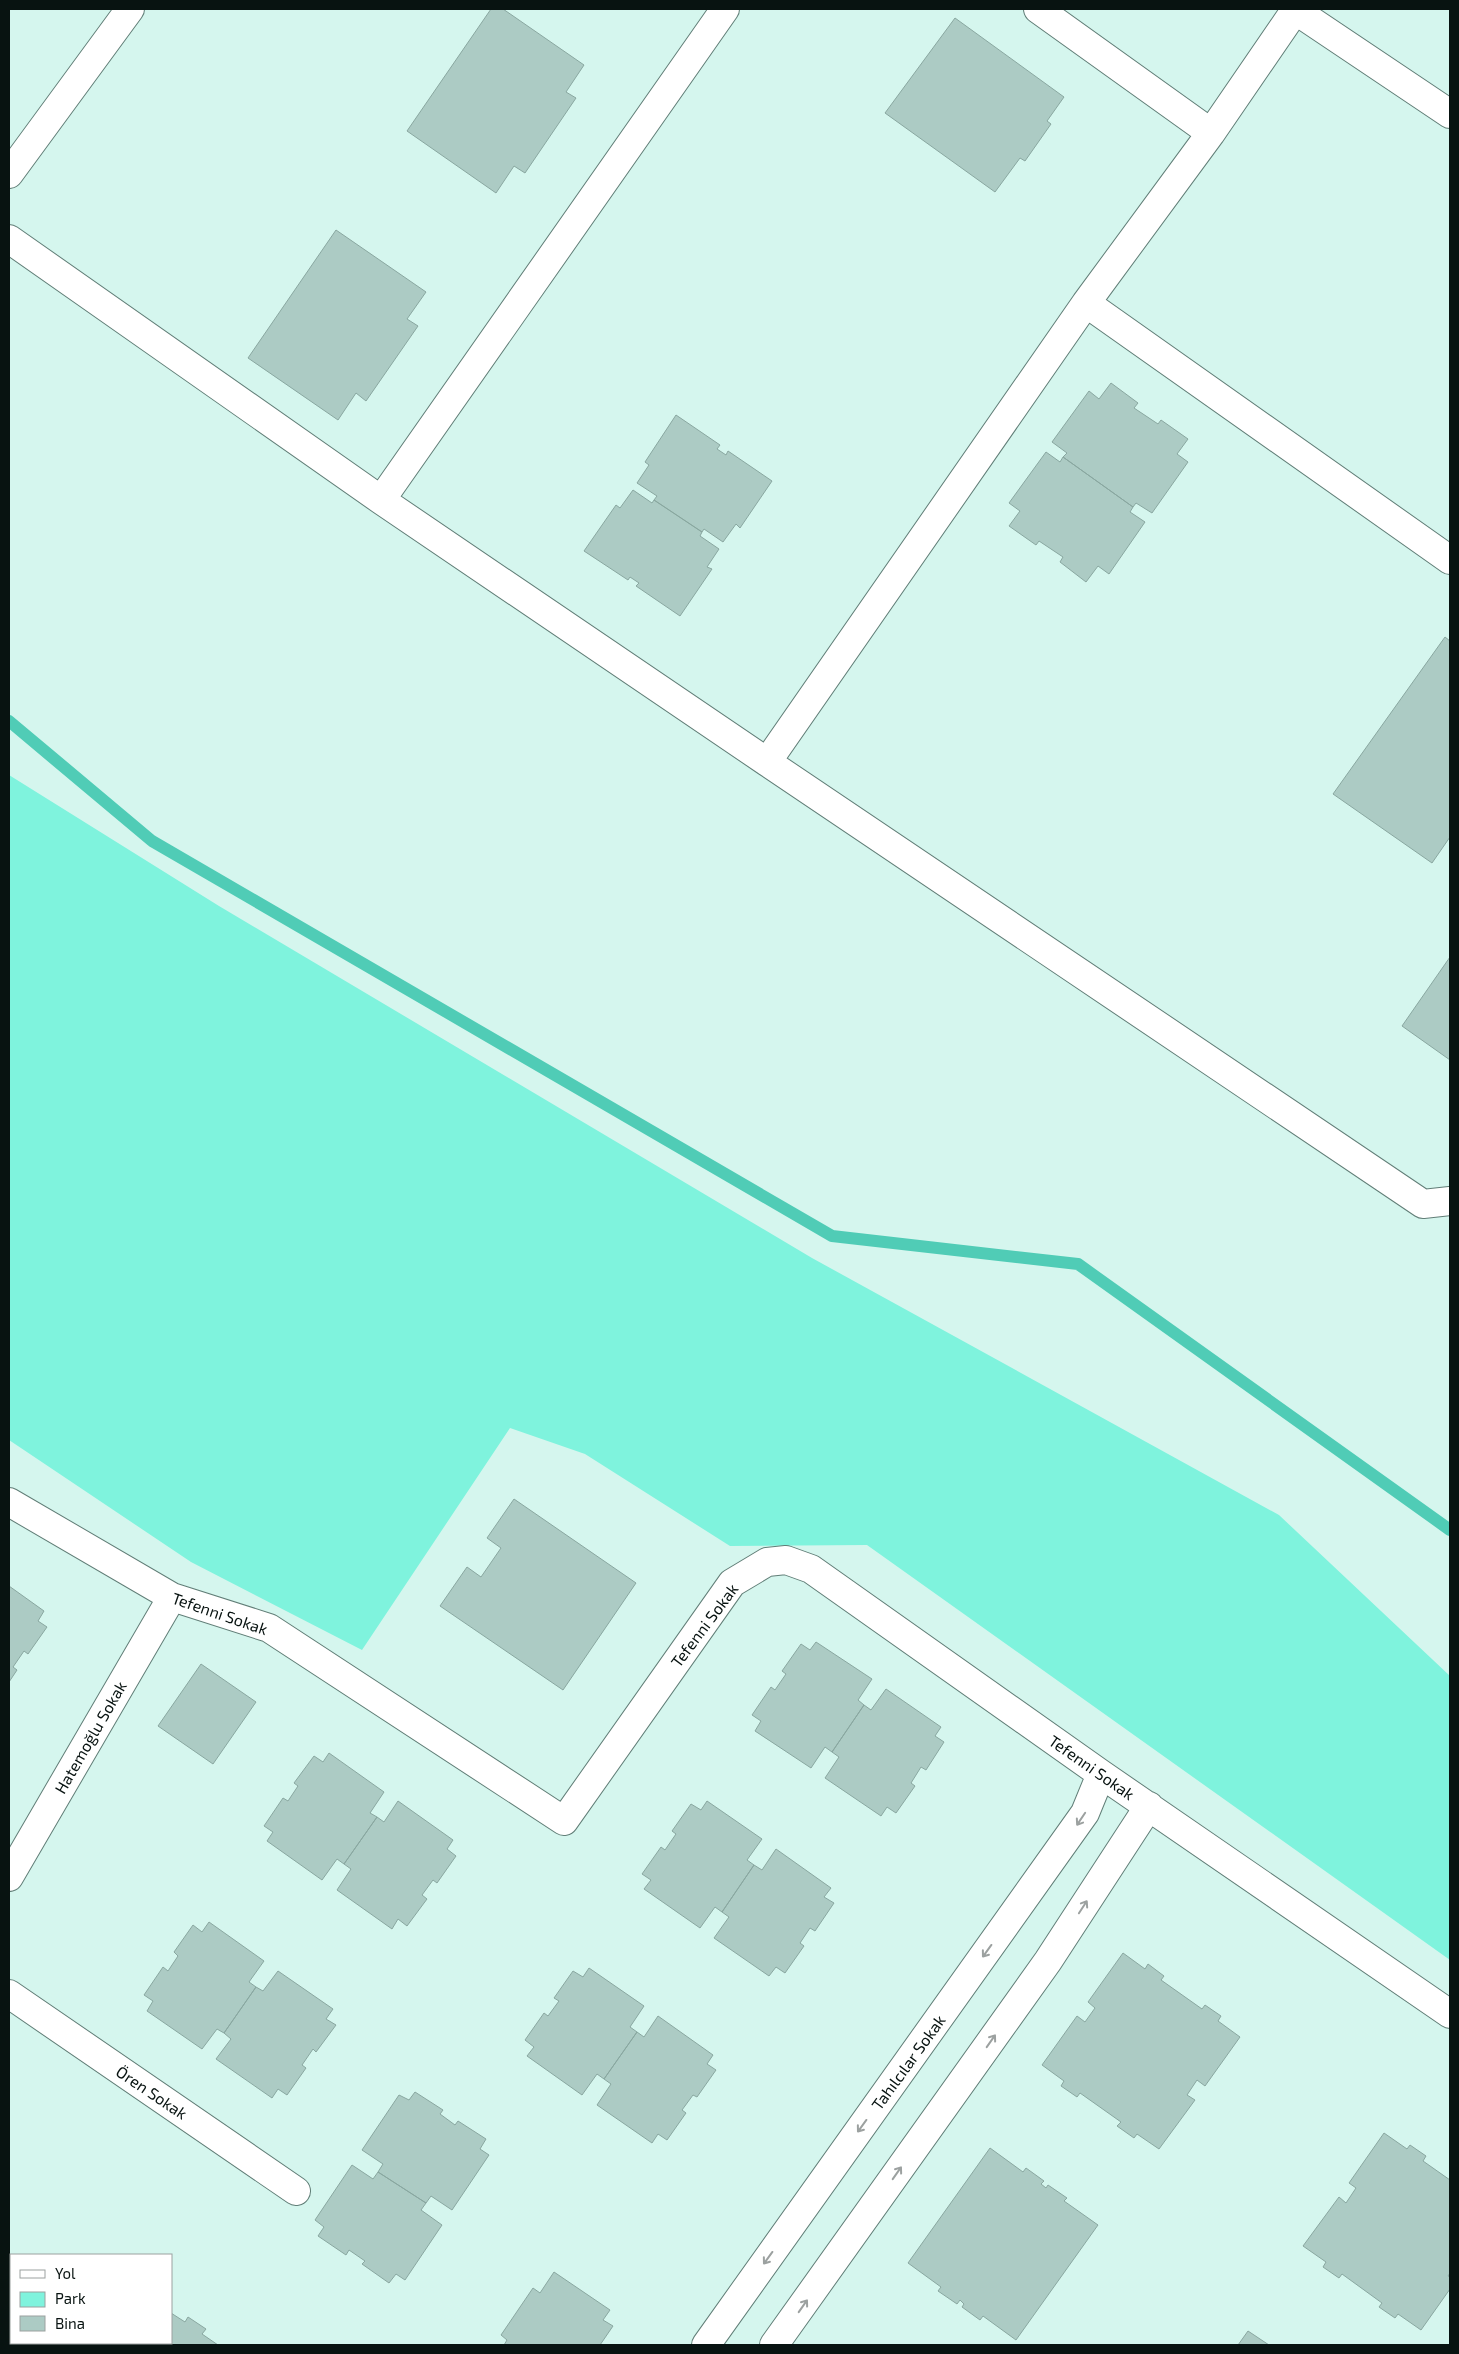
<svg xmlns="http://www.w3.org/2000/svg" width="1459" height="2354" viewBox="0 0 1459 2354" font-family="'Exo 2',sans-serif">
<style>
.green{fill:#7ff3dd}
.lines{fill:none;stroke-linecap:round;stroke-linejoin:round}
.stream{stroke:#50ccb6;stroke-width:12}
.building{fill:#accbc4;stroke:#89a7a0}
.minor-casing{stroke:#617e77;stroke-width:30}
.minor{stroke:#fff;stroke-width:28}
.oneway{stroke:#9ca1a0}
.labels{text-anchor:middle;dominant-baseline:central;stroke-width:5;stroke-linejoin:round;paint-order:stroke}
.street-label{font-size:16px;fill:#081311;stroke:#fff}
</style>
<rect width="100%" height="100%" fill="#d5f6ee"/>
<path class="green" d="M 9,775 L 219,906 L 812,1258 L 1279,1515 L 1450,1676 L 1450,1960 L 867,1545 L 730,1546 L 585,1454 L 510,1428 L 362,1650 L 191,1562 L 9,1440 Z"/>
<g class="lines">
<path class="stream" d="M 9,721 L 152,841 L 832,1236 L 1078,1264 L 1450,1530"/>
</g>
<path class="building" d="M 491,9 L 503,9 L 584,65 L 566,92 L 576,98 L 525,173 L 514,166 L 496,193 L 407,131 Z
M 955,18 L 1064,97 L 1047,121 L 1051,124 L 1025,161 L 1020,158 L 995,192 L 885,113 Z
M 336,230 L 426,292 L 407,319 L 418,326 L 366,401 L 356,393 L 338,420 L 248,358 Z
M 1111,383 L 1138,403 L 1134,408 L 1158,424 L 1161,420 L 1188,439 L 1177,454 L 1188,462 L 1152,513 L 1136,503 L 1133,507 L 1063,457 L 1067,453 L 1052,442 L 1089,391 L 1099,399 Z
M 676,415 L 720,445 L 717,449 L 726,455 L 728,451 L 772,481 L 740,528 L 736,524 L 723,542 L 704,529 L 702,532 L 654,500 L 657,496 L 637,483 L 649,465 L 645,462 Z
M 1046,452 L 1060,462 L 1063,457 L 1133,507 L 1130,512 L 1145,522 L 1109,574 L 1098,566 L 1086,582 L 1060,562 L 1063,557 L 1039,541 L 1036,545 L 1009,526 L 1020,511 L 1009,503 Z
M 633,490 L 652,503 L 654,500 L 702,532 L 700,536 L 719,549 L 707,567 L 712,569 L 680,616 L 636,586 L 639,583 L 630,577 L 628,580 L 584,551 L 616,505 L 620,508 Z
M 1445,637 L 1450,641 L 1450,837 L 1432,863 L 1333,794 Z
M 1450,957 L 1450,1060 L 1402,1026 Z
M 514,1499 L 636,1583 L 563,1690 L 440,1606 L 467,1567 L 481,1577 L 501,1548 L 487,1538 Z
M 9,1586 L 44,1611 L 38,1621 L 47,1627 L 28,1654 L 24,1651 L 13,1667 L 17,1670 L 9,1682 Z
M 816,1642 L 872,1679 L 858,1700 L 864,1705 L 832,1752 L 825,1747 L 811,1768 L 755,1731 L 761,1721 L 752,1715 L 771,1687 L 775,1690 L 786,1674 L 782,1671 L 801,1644 L 810,1650 Z
M 201,1664 L 256,1702 L 213,1764 L 158,1726 Z
M 886,1689 L 941,1727 L 935,1736 L 944,1742 L 926,1770 L 921,1767 L 911,1783 L 915,1786 L 896,1813 L 887,1807 L 881,1816 L 825,1778 L 839,1757 L 832,1752 L 864,1705 L 871,1710 Z
M 329,1753 L 384,1792 L 370,1813 L 377,1817 L 344,1864 L 337,1859 L 322,1880 L 267,1841 L 273,1832 L 264,1826 L 283,1798 L 288,1801 L 298,1786 L 294,1783 L 314,1756 L 323,1762 Z
M 398,1801 L 453,1840 L 447,1849 L 456,1856 L 437,1883 L 433,1880 L 422,1895 L 427,1899 L 407,1926 L 398,1919 L 392,1929 L 337,1890 L 351,1869 L 344,1864 L 377,1817 L 384,1822 Z
M 707,1801 L 762,1839 L 747,1860 L 754,1865 L 722,1912 L 715,1907 L 700,1928 L 644,1889 L 651,1880 L 642,1874 L 661,1847 L 665,1850 L 676,1834 L 672,1831 L 691,1804 L 701,1810 Z
M 776,1849 L 831,1888 L 824,1897 L 834,1903 L 815,1931 L 810,1928 L 800,1943 L 804,1946 L 785,1973 L 776,1967 L 769,1976 L 714,1938 L 729,1917 L 722,1912 L 754,1865 L 762,1870 Z
M 209,1922 L 264,1961 L 249,1982 L 256,1987 L 224,2033 L 217,2029 L 202,2049 L 147,2011 L 153,2001 L 144,1995 L 163,1967 L 168,1971 L 178,1956 L 174,1952 L 193,1925 L 202,1932 Z
M 1123,1953 L 1145,1969 L 1148,1964 L 1164,1976 L 1161,1980 L 1202,2009 L 1205,2005 L 1221,2016 L 1218,2021 L 1240,2037 L 1205,2086 L 1197,2080 L 1187,2095 L 1195,2100 L 1159,2149 L 1137,2134 L 1134,2138 L 1117,2126 L 1121,2122 L 1080,2093 L 1077,2097 L 1061,2086 L 1064,2081 L 1042,2065 L 1077,2016 L 1085,2022 L 1095,2008 L 1088,2002 Z
M 589,1968 L 644,2006 L 630,2027 L 637,2032 L 604,2079 L 597,2074 L 582,2095 L 527,2056 L 534,2047 L 525,2040 L 544,2013 L 548,2016 L 559,2001 L 554,1998 L 573,1971 L 583,1977 Z
M 278,1971 L 333,2009 L 326,2019 L 336,2025 L 316,2052 L 313,2049 L 302,2065 L 306,2068 L 287,2095 L 278,2089 L 272,2098 L 216,2059 L 231,2039 L 224,2033 L 256,1987 L 263,1991 Z
M 658,2016 L 713,2055 L 707,2064 L 716,2070 L 697,2097 L 693,2095 L 682,2110 L 686,2113 L 667,2140 L 658,2134 L 652,2143 L 597,2105 L 611,2084 L 604,2079 L 637,2032 L 644,2037 Z
M 415,2092 L 443,2110 L 440,2114 L 455,2125 L 458,2121 L 486,2139 L 480,2149 L 489,2155 L 452,2210 L 431,2196 L 426,2203 L 378,2172 L 383,2164 L 362,2150 L 399,2095 L 409,2100 Z
M 1384,2133 L 1407,2149 L 1410,2145 L 1426,2156 L 1423,2161 L 1450,2180 L 1450,2273 L 1448,2276 L 1450,2277 L 1450,2289 L 1421,2330 L 1398,2314 L 1395,2318 L 1379,2307 L 1382,2303 L 1342,2274 L 1339,2278 L 1323,2267 L 1326,2262 L 1303,2246 L 1339,2197 L 1346,2203 L 1356,2188 L 1349,2183 Z
M 990,2148 L 1023,2172 L 1026,2168 L 1044,2181 L 1041,2184 L 1046,2188 L 1048,2185 L 1067,2198 L 1064,2201 L 1098,2225 L 1016,2340 L 983,2316 L 980,2320 L 962,2307 L 964,2304 L 960,2300 L 957,2304 L 938,2291 L 941,2287 L 908,2263 Z
M 352,2165 L 373,2179 L 378,2172 L 426,2203 L 421,2210 L 442,2225 L 405,2280 L 396,2274 L 389,2283 L 362,2264 L 365,2261 L 349,2250 L 346,2255 L 318,2236 L 324,2227 L 315,2220 Z
M 554,2272 L 610,2310 L 603,2320 L 613,2326 L 600,2345 L 504,2345 L 507,2340 L 501,2335 L 533,2288 L 540,2293 Z
M 171,2313 L 185,2322 L 188,2317 L 206,2329 L 202,2334 L 218,2345 L 106,2345 L 103,2343 L 171,2343 Z
M 1248,2331 L 1269,2345 L 1238,2345 Z"/>
<g class="lines">
<g class="minor-casing">
<path id="minor" d="M 1038,9 L 1211,133
M 1295,10 L 1450,114
M 9,174 L 130,9
M 9,239 L 381,500 L 767,762 L 1423,1204 L 1450,1201
M 1086,303 L 1450,560
M 381,500 L 725,9
M 767,762 L 1086,303 L 1211,133 L 1296,9
M 9,1502 L 172,1597 L 269,1628 L 564,1821 L 732,1583 L 767,1562 L 786,1560 L 811,1569 L 1101,1774 L 1450,2014
M 9,1877 L 172,1597
M 9,1994 L 296,2191
M 706,2345 L 1085,1813 L 1101,1774
M 774,2345 L 1048,1961 L 1149,1806"/>
</g>
<use href="#minor" class="minor"/>
</g>
<defs><path id="oneway-shaft" d="M-6 0H5M1.5-3L5.5 0L1.5 3" fill="none" stroke-width="1.6" stroke-linecap="round" stroke-linejoin="round" transform="scale(1.25)"/></defs>
<g class="oneway">
<use href="#oneway-shaft" transform="translate(1081 1819) rotate(124)"/>
<use href="#oneway-shaft" transform="translate(1083 1907) rotate(-57)"/>
<use href="#oneway-shaft" transform="translate(987 1951) rotate(126)"/>
<use href="#oneway-shaft" transform="translate(991 2041) rotate(-55)"/>
<use href="#oneway-shaft" transform="translate(862 2126) rotate(126)"/>
<use href="#oneway-shaft" transform="translate(897 2173) rotate(-55)"/>
<use href="#oneway-shaft" transform="translate(768 2258) rotate(126)"/>
<use href="#oneway-shaft" transform="translate(803 2306) rotate(-55)"/>
</g>
<g class="labels">
<g class="street-label">
<text transform="translate(220 1613) rotate(19)">Tefenni Sokak</text>
<text transform="translate(704 1625) rotate(-53)">Tefenni Sokak</text>
<text transform="translate(90 1737) rotate(-60)">Hatemoğlu Sokak</text>
<text transform="translate(1092 1767) rotate(35)">Tefenni Sokak</text>
<text transform="translate(908 2062) rotate(-54)">Tahılcılar Sokak</text>
<text transform="translate(152 2092) rotate(34)">Ören Sokak</text>
</g>
</g>
<rect width="1459" height="2354" fill="none" stroke="#081311" stroke-width="20"/>
<rect x="10" y="2254" width="162" height="90" fill="#ffffff" stroke="#9ca1a0"/>
<rect x="20" y="2270" width="25" height="8" fill="#ffffff" stroke="#9ca1a0"/>
<text x="55" y="2279" font-size="15" fill="#081311">Yol</text>
<rect x="20" y="2292" width="25" height="15" fill="#7ff3dd" stroke="#9ca1a0"/>
<text x="55" y="2304" font-size="15" fill="#081311">Park</text>
<rect x="20" y="2316" width="25" height="15" fill="#accbc4" stroke="#9ca1a0"/>
<text x="55" y="2329" font-size="15" fill="#081311">Bina</text>
</svg>
